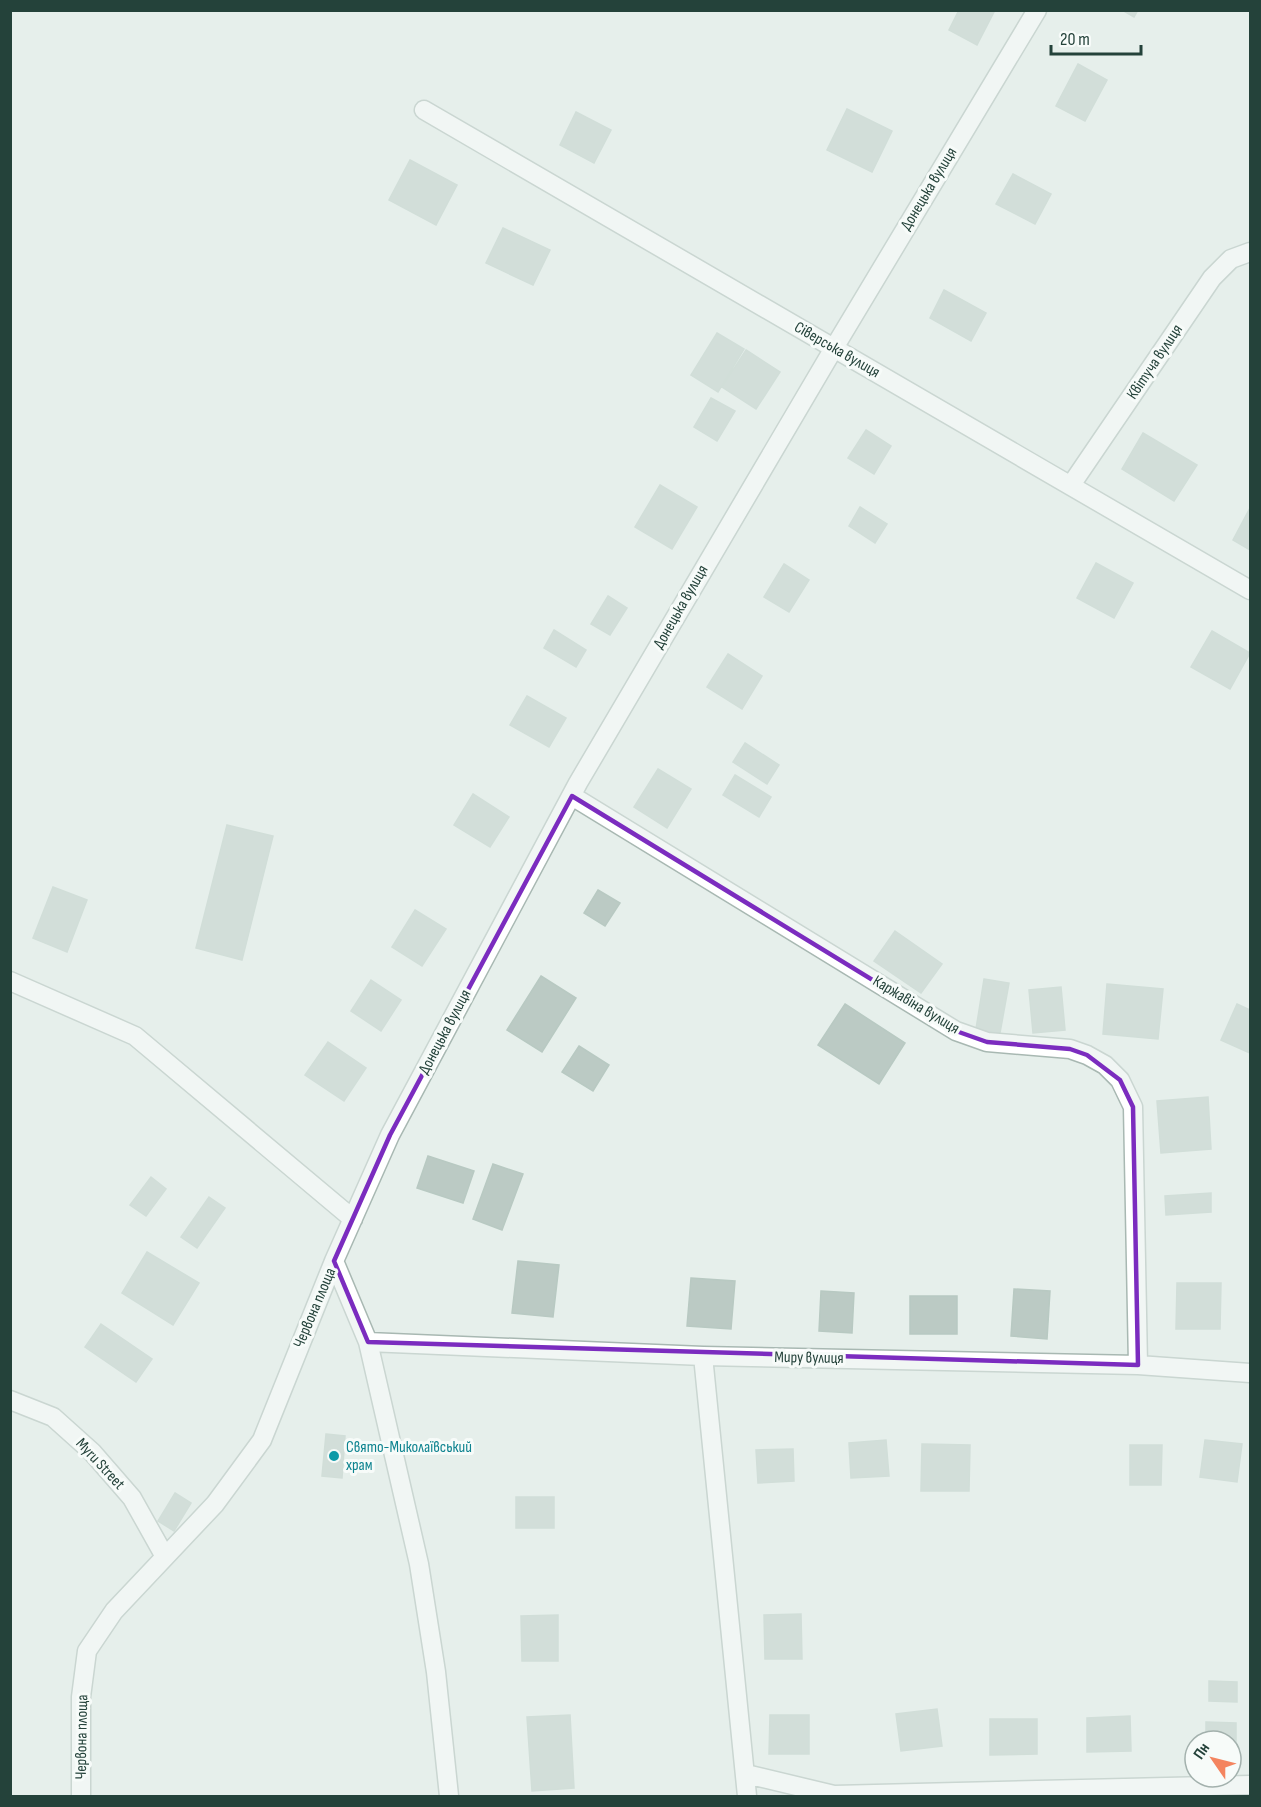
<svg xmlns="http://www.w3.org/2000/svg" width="1261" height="1807" viewBox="0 0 1261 1807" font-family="'Sofia Sans Condensed',sans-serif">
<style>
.building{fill:#bbcac4;stroke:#b8c9c2;stroke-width:1.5}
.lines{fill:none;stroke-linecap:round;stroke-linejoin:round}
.street-casing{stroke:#a8b8b2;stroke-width:21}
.street{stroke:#fff;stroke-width:18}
.marked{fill:none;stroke:#7b2cbf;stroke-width:4.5;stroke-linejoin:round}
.culture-dot{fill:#0f9aa8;stroke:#f7fbf9;stroke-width:2}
.labels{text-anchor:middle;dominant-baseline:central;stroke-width:6;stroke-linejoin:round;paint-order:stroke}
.street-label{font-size:16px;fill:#24423a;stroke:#f7fbf9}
.culture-label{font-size:16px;fill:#0d838f;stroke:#f7fbf9;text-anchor:start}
</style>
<rect width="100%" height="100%" fill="#e6efeb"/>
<path class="building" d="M 959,10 L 995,10 L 977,45 L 949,30 Z
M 1122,10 L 1138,10 L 1134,17 Z
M 1078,64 L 1107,80 L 1085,121 L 1056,106 Z
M 847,109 L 892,131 L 872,172 L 827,150 Z
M 576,112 L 611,130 L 594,163 L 560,145 Z
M 410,160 L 457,185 L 436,225 L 389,200 Z
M 1013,174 L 1051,194 L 1035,224 L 996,204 Z
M 503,228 L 550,250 L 533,285 L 486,263 Z
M 944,290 L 986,313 L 971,341 L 930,318 Z
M 717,333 L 744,349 L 718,392 L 691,375 Z
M 746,350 L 780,372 L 756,409 L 722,387 Z
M 711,398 L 735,411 L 717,441 L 694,427 Z
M 866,430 L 891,446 L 874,474 L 848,458 Z
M 1143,433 L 1197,465 L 1174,501 L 1122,469 Z
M 660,485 L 697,507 L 672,549 L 635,527 Z
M 860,507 L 887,524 L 875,543 L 849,526 Z
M 1250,508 L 1250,550 L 1233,540 Z
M 1096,563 L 1133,583 L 1114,618 L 1077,598 Z
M 784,564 L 809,580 L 789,612 L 764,597 Z
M 608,596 L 627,608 L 610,635 L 591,624 Z
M 554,630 L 586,650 L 576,667 L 544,648 Z
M 1212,631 L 1250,653 L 1230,689 L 1191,667 Z
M 728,654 L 762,676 L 742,709 L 707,687 Z
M 527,696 L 566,718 L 549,747 L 510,725 Z
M 745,743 L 779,765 L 767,784 L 733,762 Z
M 658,769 L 691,789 L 667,828 L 634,807 Z
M 735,775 L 771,797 L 759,817 L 723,795 Z
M 473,794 L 509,817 L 490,847 L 454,825 Z
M 227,825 L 273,836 L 242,960 L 196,948 Z
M 53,887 L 87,900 L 67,952 L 33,938 Z
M 598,890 L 620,903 L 605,926 L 584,913 Z
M 415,910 L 446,929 L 422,966 L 392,947 Z
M 895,931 L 942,964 L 921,993 L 874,961 Z
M 541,976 L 576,998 L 542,1052 L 507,1030 Z
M 984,979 L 1009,983 L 1000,1033 L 976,1029 Z
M 371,980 L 401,1000 L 381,1031 L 351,1011 Z
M 1107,984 L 1163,989 L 1158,1039 L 1103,1034 Z
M 1061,987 L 1065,1030 L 1033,1033 L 1029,990 Z
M 845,1004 L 905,1043 L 879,1084 L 818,1045 Z
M 1237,1004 L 1250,1010 L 1250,1053 L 1221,1040 Z
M 328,1042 L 366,1068 L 344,1101 L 305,1075 Z
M 579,1046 L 609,1065 L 593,1091 L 562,1072 Z
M 1208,1097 L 1211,1149 L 1161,1153 L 1157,1101 Z
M 428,1156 L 474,1171 L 463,1203 L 417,1188 Z
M 493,1164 L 523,1174 L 502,1230 L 473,1219 Z
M 151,1177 L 166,1189 L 146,1216 L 130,1205 Z
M 1211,1193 L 1211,1212 L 1166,1215 L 1165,1196 Z
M 209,1197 L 225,1208 L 197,1248 L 181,1237 Z
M 147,1252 L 199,1283 L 173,1325 L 122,1293 Z
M 518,1261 L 559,1265 L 553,1317 L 512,1313 Z
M 691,1278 L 735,1281 L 731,1329 L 687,1326 Z
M 1177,1283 L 1221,1283 L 1220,1329 L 1176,1329 Z
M 1014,1289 L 1050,1291 L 1047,1339 L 1011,1336 Z
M 821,1291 L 854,1293 L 852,1333 L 819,1331 Z
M 910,1296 L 957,1296 L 957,1334 L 910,1334 Z
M 101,1324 L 152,1359 L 136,1382 L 85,1347 Z
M 326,1434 L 345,1436 L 342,1478 L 322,1476 Z
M 886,1440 L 889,1476 L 851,1478 L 849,1443 Z
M 1205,1440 L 1242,1444 L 1237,1482 L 1200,1477 Z
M 922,1444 L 970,1445 L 969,1491 L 921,1491 Z
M 1130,1445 L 1162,1445 L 1161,1485 L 1130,1485 Z
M 793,1449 L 794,1481 L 758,1483 L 756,1450 Z
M 175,1493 L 191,1503 L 174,1531 L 158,1521 Z
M 516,1497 L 554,1497 L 554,1528 L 516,1528 Z
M 801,1614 L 802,1659 L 765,1659 L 764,1615 Z
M 558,1615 L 558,1661 L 522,1661 L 521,1616 Z
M 1209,1681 L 1237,1682 L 1237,1702 L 1209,1701 Z
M 937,1709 L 942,1746 L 901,1751 L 896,1714 Z
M 570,1715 L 574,1788 L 532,1791 L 527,1717 Z
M 770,1715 L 809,1715 L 809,1754 L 769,1754 Z
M 1130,1716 L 1131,1751 L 1087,1752 L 1087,1718 Z
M 990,1719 L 1037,1719 L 1037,1754 L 990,1755 Z
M 1206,1722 L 1236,1723 L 1236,1755 L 1231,1755 L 1231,1741 L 1206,1741 Z"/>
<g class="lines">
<g class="street-casing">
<path id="street" d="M 424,110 L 1250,590
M 1071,485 L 1212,278 L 1231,259 L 1250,252
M 572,796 L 956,1031 L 987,1042 L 1070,1049 L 1087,1055 L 1105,1065 L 1120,1080 L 1133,1107 L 1138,1365
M 10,981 L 135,1036 L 353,1219
M 334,1261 L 368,1342 L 419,1564 L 436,1672 L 449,1796
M 368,1342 L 703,1356 L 1138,1365 L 1250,1373
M 703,1356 L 747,1796
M 10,1400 L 53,1417 L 92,1452 L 132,1498 L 164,1555
M 746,1774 L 834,1795 L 1250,1785
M 81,1796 L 81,1697 L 87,1651 L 114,1611 L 215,1504 L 262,1440 L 334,1261 L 390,1135 L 578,783 L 834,348 L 1037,10"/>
</g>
<use href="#street" class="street"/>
</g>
<path d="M0 0H1261V1807H0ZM 572,796 L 956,1031 L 987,1042 L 1070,1049 L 1087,1055 L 1120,1080 L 1133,1107 L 1138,1365 L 368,1342 L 334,1261 L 390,1135 Z" fill="#e6efeb" fill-opacity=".55" fill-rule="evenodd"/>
<path class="marked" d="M 572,796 L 956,1031 L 987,1042 L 1070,1049 L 1087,1055 L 1120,1080 L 1133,1107 L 1138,1365 L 368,1342 L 334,1261 L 390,1135 Z"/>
<circle class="culture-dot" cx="334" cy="1456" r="6"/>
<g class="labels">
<g class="street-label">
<text transform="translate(929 189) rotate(-59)">Донецька вулиця</text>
<text transform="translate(837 350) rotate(30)">Сіверська вулиця</text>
<text transform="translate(1155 362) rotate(-56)">Квітуча вулиця</text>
<text transform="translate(681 607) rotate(-60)">Донецька вулиця</text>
<text transform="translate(916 1005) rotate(31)">Каржавіна вулиця</text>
<text transform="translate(445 1032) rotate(-62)">Донецька вулиця</text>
<text transform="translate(315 1308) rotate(-67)">Червона площа</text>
<text transform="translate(809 1358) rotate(1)">Миру вулиця</text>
<text transform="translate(100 1464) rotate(47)">Myru Street</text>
<text transform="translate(82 1737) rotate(-89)">Червона площа</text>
</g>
<g class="culture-label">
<text x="346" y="1447">Свято-Миколаївський<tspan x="346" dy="18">храм</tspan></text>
</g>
</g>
<rect width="1261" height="1807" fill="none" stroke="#24423a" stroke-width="24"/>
<g transform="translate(1213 1759) rotate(305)"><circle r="28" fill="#f7fbf9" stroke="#a3b1ad" stroke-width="1.5"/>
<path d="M0-4.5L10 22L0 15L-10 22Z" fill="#f4845f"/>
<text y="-9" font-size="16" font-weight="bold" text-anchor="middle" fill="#24423a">Пн</text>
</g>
<path d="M1051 45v9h90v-9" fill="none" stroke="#24423a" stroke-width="3"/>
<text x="1060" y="45" font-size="18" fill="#24423a" stroke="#f7fbf9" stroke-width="4.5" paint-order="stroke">20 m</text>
</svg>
